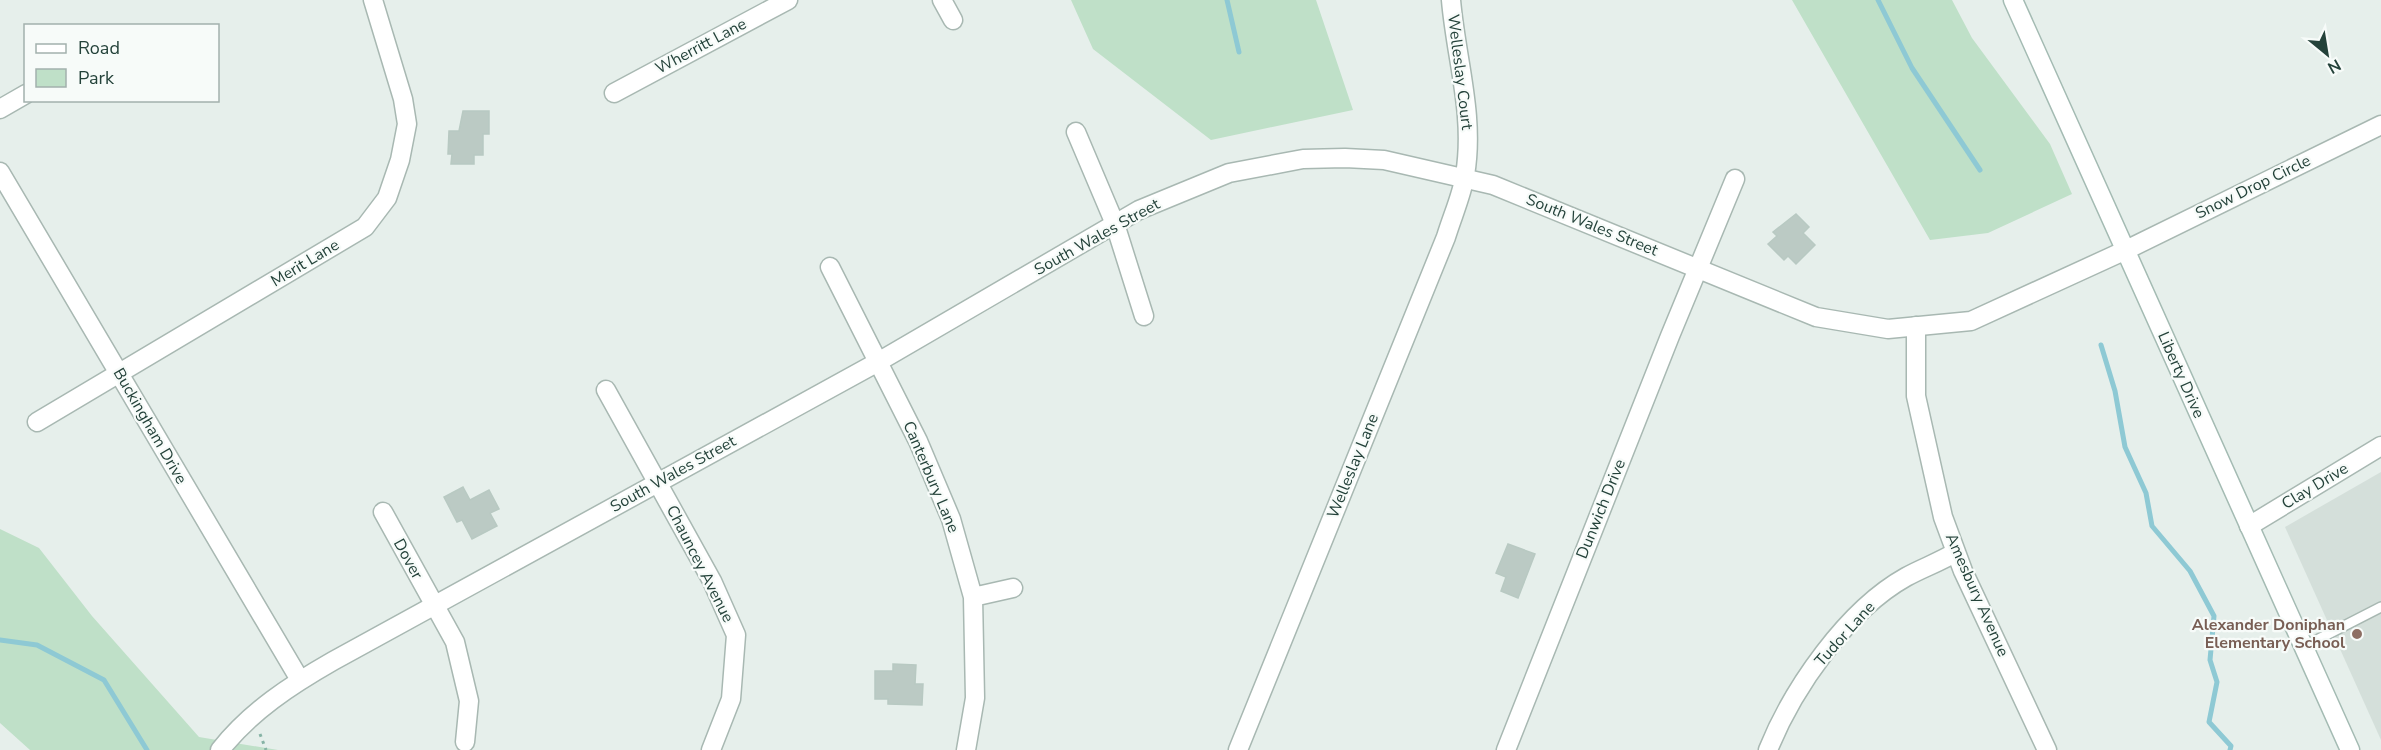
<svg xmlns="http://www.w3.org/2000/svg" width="2381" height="750" viewBox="0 0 2381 750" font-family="'Nunito Sans',sans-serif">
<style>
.built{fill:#d4dfda}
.green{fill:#bfe0c8}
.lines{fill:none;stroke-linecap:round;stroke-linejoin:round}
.stream{stroke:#8ec9d4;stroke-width:5}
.building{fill:#bbcac4;stroke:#b8c9c2;stroke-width:1.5}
.service-casing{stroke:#a8b8b2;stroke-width:12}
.minor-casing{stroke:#a8b8b2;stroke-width:21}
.tertiary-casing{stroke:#a8b8b2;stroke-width:21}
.secondary-casing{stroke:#a4bbb3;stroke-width:21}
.path{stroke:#86b3a5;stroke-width:3;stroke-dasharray:3 4.5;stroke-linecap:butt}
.service{stroke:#fff;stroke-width:9}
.minor{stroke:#fff;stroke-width:18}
.tertiary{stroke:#fff;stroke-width:18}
.secondary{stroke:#fff;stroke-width:18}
.education-dot{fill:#8d6e63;stroke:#f7fbf9;stroke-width:2}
.labels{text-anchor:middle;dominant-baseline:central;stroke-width:4.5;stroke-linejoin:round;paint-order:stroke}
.street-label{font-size:16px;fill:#24423a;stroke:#f7fbf9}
.education-label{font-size:16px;font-weight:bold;fill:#785e54;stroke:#f7fbf9;text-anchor:end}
</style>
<rect width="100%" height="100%" fill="#e6efeb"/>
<path class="built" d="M 2381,472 L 2381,740 L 2285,527 Z"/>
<path class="green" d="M 1071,0 L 1316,0 L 1353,110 L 1211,140 L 1093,49 Z
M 1792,0 L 1952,0 L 1972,38 L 2050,144 L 2072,194 L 1988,233 L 1930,240 Z
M 0,529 L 39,548 L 92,616 L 199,737 L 278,750 L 30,750 L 0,723 Z"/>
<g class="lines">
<path class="stream" d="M 1227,0 L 1239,52
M 1878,0 L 1912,68 L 1980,170
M 2101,345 L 2115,391 L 2125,447 L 2146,493 L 2152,526 L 2190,571 L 2214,616 L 2210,660 L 2217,682 L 2209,722 L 2231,746 L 2230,750
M 0,640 L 37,645 L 104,680 L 147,750"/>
</g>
<path class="building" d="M 463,111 L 489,111 L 489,134 L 483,134 L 483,155 L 474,155 L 474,164 L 451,164 L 452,154 L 448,154 L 449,131 L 459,131 Z
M 1796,214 L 1809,227 L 1803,233 L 1815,245 L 1796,264 L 1788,256 L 1784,260 L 1768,244 L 1777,236 L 1773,232 Z
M 463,487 L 470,500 L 489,490 L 499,509 L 490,513 L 497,526 L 472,539 L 462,520 L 457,522 L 444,497 Z
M 1508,544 L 1535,554 L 1518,598 L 1501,591 L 1506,577 L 1496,573 Z
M 893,664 L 916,665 L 915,684 L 923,684 L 922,705 L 888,704 L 888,699 L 875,699 L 875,671 L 893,671 Z"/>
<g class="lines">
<g class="service-casing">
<path id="service" d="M 2303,647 L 2381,607"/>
</g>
<g class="minor-casing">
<path id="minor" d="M 942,0 L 953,20
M 614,93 L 788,0
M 0,109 L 26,94
M 1076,132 L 1115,224 L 1144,316
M 0,172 L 300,680
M 2126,250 L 2381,125
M 830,267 L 918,441 L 951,519 L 973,597 L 975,698 L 966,750
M 1916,326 L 1916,396 L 1943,517 L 1963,571 L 2047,750
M 606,390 L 712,581 L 736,635 L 731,699 L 711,750
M 37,422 L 365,227 L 387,198 L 400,160 L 407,124 L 403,99 L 373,0
M 383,512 L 455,642 L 469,701 L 465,742
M 2249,526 L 2381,446
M 973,597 L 1013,588
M 1238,750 L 1446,237 C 1452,217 1462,195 1465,175 C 1475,115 1456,59 1451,0
M 1506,750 L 1670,336 L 1735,179
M 1768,750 C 1793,688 1847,610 1906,577 C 1922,568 1940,562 1956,552"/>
</g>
<g class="tertiary-casing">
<path id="tertiary" d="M 220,750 C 251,711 291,685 333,661 L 878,362 L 1139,210 L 1229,173 L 1303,159 L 1345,158 L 1384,160 L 1493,185 L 1816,317 L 1888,329 L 1971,321 L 2126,250"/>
</g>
<g class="secondary-casing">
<path id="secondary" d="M 2013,0 L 2350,750"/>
</g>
<path class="path" d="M 260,734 L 266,750"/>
<use href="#service" class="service"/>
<use href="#minor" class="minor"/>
<use href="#tertiary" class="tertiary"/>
<use href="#secondary" class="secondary"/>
</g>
<circle class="education-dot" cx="2357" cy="634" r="6"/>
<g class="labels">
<g class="street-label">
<text transform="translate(701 46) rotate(-28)">Wherritt Lane</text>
<text transform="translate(1460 72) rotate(83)">Welleslay Court</text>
<text transform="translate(2253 187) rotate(-26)">Snow Drop Circle</text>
<text transform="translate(1592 225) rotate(22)">South Wales Street</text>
<text transform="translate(1097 237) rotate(-29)">South Wales Street</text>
<text transform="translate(305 263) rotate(-31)">Merit Lane</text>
<text transform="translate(2181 375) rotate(66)">Liberty Drive</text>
<text transform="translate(150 426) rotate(60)">Buckingham Drive</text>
<text transform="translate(1353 466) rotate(-68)">Welleslay Lane</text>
<text transform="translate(673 474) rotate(-29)">South Wales Street</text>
<text transform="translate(931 477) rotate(67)">Canterbury Lane</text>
<text transform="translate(2315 486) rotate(-31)">Clay Drive</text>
<text transform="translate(1601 509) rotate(-68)">Dunwich Drive</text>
<text transform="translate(408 559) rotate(61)">Dover</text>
<text transform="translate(700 564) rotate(63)">Chauncey Avenue</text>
<text transform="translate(1977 595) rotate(66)">Amesbury Avenue</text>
<text transform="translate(1845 634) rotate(-48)">Tudor Lane</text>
</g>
<g class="education-label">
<text x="2345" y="625">Alexander Doniphan<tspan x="2345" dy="18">Elementary School</tspan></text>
</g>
</g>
<rect x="24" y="24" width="195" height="78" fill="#f7fbf9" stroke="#a3b1ad" stroke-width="1.5"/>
<rect x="36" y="44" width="30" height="9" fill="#ffffff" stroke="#a3b1ad" stroke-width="1.5"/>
<text x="78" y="54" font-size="18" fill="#24423a">Road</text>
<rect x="36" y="69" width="30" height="18" fill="#bfe0c8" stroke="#a3b1ad" stroke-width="1.5"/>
<text x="78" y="84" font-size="18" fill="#24423a">Park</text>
<g transform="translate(2327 54) rotate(150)" stroke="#f7fbf9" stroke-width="4.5" paint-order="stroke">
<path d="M0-4.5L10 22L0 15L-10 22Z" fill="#24423a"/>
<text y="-9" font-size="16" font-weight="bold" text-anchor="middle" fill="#24423a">N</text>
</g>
</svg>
